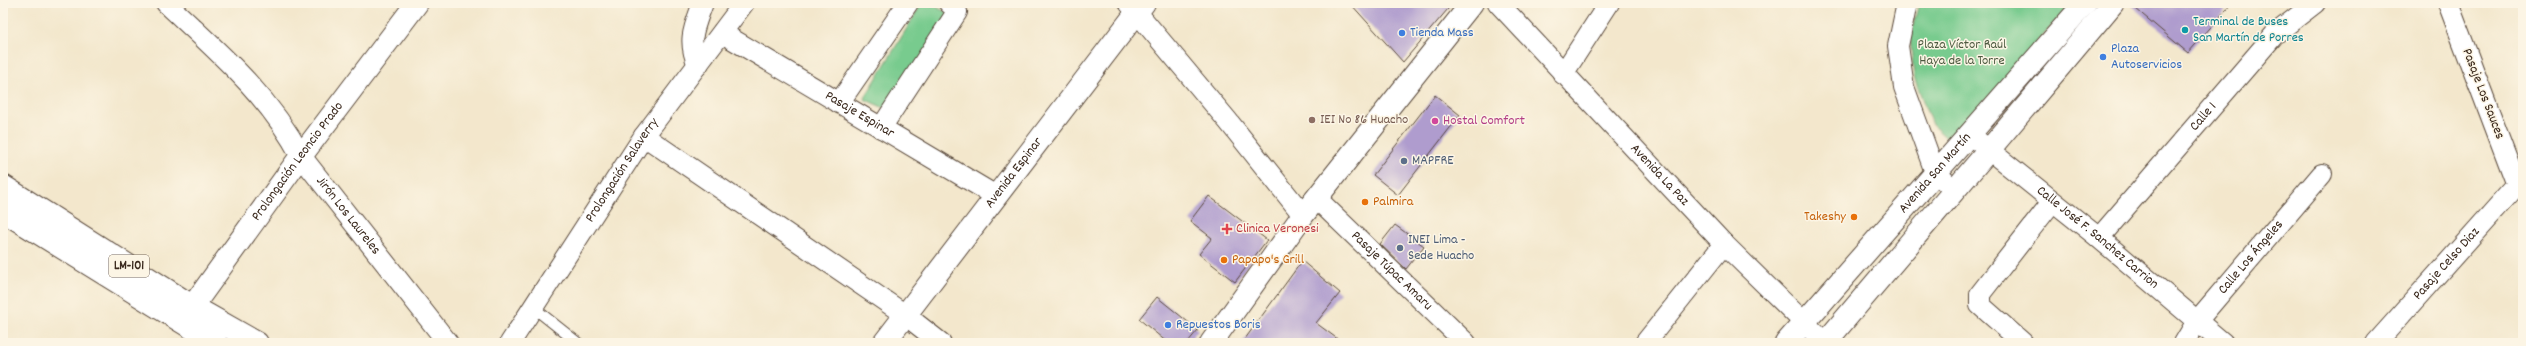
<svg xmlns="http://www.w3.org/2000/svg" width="2526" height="346" viewBox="0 0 2526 346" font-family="Dekko,sans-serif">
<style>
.green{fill:#78cb8e;stroke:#5a7a56}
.building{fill:#af9cce}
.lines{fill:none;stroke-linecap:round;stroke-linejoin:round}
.service-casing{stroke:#574638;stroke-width:12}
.minor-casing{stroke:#574638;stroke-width:22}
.tertiary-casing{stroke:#574638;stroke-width:24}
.secondary-casing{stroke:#574638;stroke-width:24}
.primary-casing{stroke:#574638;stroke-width:24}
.service{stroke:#fff;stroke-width:10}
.minor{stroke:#fff;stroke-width:20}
.tertiary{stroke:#fff;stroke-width:22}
.secondary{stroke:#fff;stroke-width:22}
.primary{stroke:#fff;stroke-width:22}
.culture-dot{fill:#0f9aa8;stroke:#fcf5e5;stroke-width:1.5}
.shop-dot{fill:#3f7fe0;stroke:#fcf5e5;stroke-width:1.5}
.education-dot{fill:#8d6e63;stroke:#fcf5e5;stroke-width:1.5}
.hotel-dot{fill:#d1479c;stroke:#fcf5e5;stroke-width:1.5}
.service-dot{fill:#5c6f8a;stroke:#fcf5e5;stroke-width:1.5}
.food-dot{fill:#e8710a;stroke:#fcf5e5;stroke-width:1.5}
.health-dot{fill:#e0444e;stroke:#fcf5e5;stroke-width:1.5}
.labels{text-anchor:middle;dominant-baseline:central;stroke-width:3;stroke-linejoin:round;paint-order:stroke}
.shield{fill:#fcf5e5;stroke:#75675a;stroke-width:1}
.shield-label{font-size:13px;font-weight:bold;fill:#3b2a1e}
.culture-label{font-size:14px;fill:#0d838f;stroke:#fcf5e5;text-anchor:start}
.shop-label{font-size:14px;fill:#366cbe;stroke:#fcf5e5;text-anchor:start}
.park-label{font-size:14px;fill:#4d5a40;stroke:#fcf5e5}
.street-label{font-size:14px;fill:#3b2a1e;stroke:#fcf5e5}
.education-label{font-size:14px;fill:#785e54;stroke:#fcf5e5;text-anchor:start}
.hotel-label{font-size:14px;fill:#b23c85;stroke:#fcf5e5;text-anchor:start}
.service-label{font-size:14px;fill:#4e5e75;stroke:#fcf5e5;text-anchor:start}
.food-label{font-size:14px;fill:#c56008;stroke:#fcf5e5;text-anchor:start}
.health-label{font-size:14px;fill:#be3a42;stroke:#fcf5e5;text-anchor:start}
</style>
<rect width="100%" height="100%" fill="#fcf5e5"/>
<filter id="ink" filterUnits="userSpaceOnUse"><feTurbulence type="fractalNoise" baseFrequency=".025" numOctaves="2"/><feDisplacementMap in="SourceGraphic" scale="8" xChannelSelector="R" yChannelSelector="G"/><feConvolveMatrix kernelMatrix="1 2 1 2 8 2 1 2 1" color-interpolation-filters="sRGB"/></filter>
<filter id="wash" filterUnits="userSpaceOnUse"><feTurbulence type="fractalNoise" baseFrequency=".012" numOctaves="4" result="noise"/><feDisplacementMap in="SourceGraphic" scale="16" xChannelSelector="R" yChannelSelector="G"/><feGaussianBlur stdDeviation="0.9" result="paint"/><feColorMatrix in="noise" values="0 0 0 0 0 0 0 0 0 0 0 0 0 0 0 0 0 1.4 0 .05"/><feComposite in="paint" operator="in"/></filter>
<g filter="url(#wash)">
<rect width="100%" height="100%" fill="#f3e7cc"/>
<path class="green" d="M 922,3 L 929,3 L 950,14 L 891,111 L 864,99 Z
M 1919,3 L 2072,3 L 1950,141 L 1932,125 L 1914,77 L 1910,37 Z"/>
<g id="blocks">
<path class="building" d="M 1350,3 L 1453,3 L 1403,62 Z
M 2129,3 L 2232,3 L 2188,53 Z
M 1435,95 L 1460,115 L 1398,195 L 1373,175 Z
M 1209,196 L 1267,240 L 1235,282 L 1199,254 L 1212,238 L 1190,221 Z
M 1395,225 L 1424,246 L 1406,269 L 1380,244 Z
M 1302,261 L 1340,293 L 1316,323 L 1343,343 L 1242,343 Z
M 1157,297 L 1198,330 L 1187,343 L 1168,343 L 1139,319 Z"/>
</g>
</g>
<g filter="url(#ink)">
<use href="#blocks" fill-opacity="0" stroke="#574638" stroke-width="1"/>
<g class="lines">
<g class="service-casing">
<path id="service" d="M 534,308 L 578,343"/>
</g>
<g class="minor-casing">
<g id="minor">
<path id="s1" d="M 166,3 C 216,50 268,94 301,156 L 448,343"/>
<path d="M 1129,3 L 1228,121 L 1303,215"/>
<path id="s2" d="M 1498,3 L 1724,244 L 1825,343"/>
<path d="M 1907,3 L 1898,46 L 1904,87 L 1935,172 L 1954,190"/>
<path id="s3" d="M 722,33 L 996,196"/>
<path d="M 698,65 C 687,40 694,28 703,3"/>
<path d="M 1563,74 L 1609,3"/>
<path d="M 839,103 L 908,3"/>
<path d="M 881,128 L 957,12 L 955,8 L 949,3"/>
<path id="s4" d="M 1969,134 L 2099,238 L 2223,343"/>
<path d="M 644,136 L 904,314 L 941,343"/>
<path id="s5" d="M 1316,198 L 1466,343"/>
<path id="s6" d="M 2099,238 L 2275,34 L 2315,3"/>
<path id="s7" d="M 510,343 L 644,136 L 744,3"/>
<path d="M 1645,343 L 1724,244"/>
<path d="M 2023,343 L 1980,305 L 1980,294 L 2052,202"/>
<path id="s8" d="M 2184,343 L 2197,321 L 2322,174"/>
<path id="s9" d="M 2376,343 L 2517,185 L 2448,3"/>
</g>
</g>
<g class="tertiary-casing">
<g id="tertiary">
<path id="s10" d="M 182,321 L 301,156 L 417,3"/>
<path id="s11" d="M 884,343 L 1144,3"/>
<path id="s12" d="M 1786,343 L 2085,3"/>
<path d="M 1825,343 C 1921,229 2018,117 2113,3"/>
</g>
</g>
<g class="secondary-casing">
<path id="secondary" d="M 1211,343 L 1303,215 L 1472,3"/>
</g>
<g class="primary-casing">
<path id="primary" d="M 3,186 L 192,306 L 257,343
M 3,211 L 216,343"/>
</g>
<use href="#service" class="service"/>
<use href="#minor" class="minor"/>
<use href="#tertiary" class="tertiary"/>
<use href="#secondary" class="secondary"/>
<use href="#primary" class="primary"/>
</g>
</g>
<circle class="culture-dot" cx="2185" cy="30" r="4"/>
<g class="shop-dot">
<circle cx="1402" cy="33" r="4"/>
<circle cx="2103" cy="57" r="4"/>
<circle cx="1168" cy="325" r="4"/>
</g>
<circle class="education-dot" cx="1312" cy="120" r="4"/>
<circle class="hotel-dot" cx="1435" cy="121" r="4"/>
<g class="service-dot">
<circle cx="1404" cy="161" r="4"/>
<circle cx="1400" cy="248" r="4"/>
</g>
<g class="food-dot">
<circle cx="1365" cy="202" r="4"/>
<circle cx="1854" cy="217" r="4"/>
<circle cx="1224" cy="260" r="4"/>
</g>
<path class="health-dot" d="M1225 223h4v4h4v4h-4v4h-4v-4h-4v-4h4z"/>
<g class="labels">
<rect class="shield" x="109" y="255" width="40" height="22" rx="3"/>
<g class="shield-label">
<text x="129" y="266">LM-101</text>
</g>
<g class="culture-label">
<text x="2193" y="22">Terminal de Buses<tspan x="2193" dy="16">San Martín de Porres</tspan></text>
</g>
<g class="shop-label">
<text x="1410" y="33">Tienda Mass</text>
<text x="2111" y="49">Plaza<tspan x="2111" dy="16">Autoservicios</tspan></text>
<text x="1176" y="325">Repuestos Boris</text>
</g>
<g class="park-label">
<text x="1962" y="45">Plaza Víctor Raúl<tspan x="1962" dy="16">Haya de la Torre</tspan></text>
</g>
<g class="street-label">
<text transform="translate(2483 94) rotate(69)">Pasaje Los Sauces</text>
<text stroke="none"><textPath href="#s3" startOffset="160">Pasaje Espinar</textPath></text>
<text stroke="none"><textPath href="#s6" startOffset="160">Calle 1</textPath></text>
<text stroke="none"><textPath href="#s10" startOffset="197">Prolongación Leoncio Prado</textPath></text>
<text stroke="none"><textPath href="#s7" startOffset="206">Prolongación Salaverry</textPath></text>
<text stroke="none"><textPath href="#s11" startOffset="214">Avenida Espinar</textPath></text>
<text stroke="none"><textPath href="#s12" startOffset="226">Avenida San Martín</textPath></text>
<text stroke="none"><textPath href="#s2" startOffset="236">Avenida La Paz</textPath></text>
<text stroke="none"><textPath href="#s1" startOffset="281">Jirón Los Laureles</textPath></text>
<text stroke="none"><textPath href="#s4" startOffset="165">Calle José F. Sanchez Carrion</textPath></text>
<text stroke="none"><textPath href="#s8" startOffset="109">Calle Los Ángeles</textPath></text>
<text stroke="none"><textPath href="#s9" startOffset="106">Pasaje Celso Diaz</textPath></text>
<text stroke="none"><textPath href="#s5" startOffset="105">Pasaje Túpac Amaru</textPath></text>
</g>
<g class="education-label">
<text x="1320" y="120">IEI No 86 Huacho</text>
</g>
<g class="hotel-label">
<text x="1443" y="121">Hostal Comfort</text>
</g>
<g class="service-label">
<text x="1412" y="161">MAPFRE</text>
<text x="1408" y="240">INEI Lima -<tspan x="1408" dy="16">Sede Huacho</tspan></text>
</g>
<g class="food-label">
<text x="1373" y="202">Palmira</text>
<text x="1846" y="217" text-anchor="end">Takeshy</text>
<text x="1232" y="260">Papapo's Grill</text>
</g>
<g class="health-label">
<text x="1236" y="229">Clinica Veronesi</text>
</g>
</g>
<rect width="2526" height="346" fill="none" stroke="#fcf5e5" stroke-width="16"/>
</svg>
